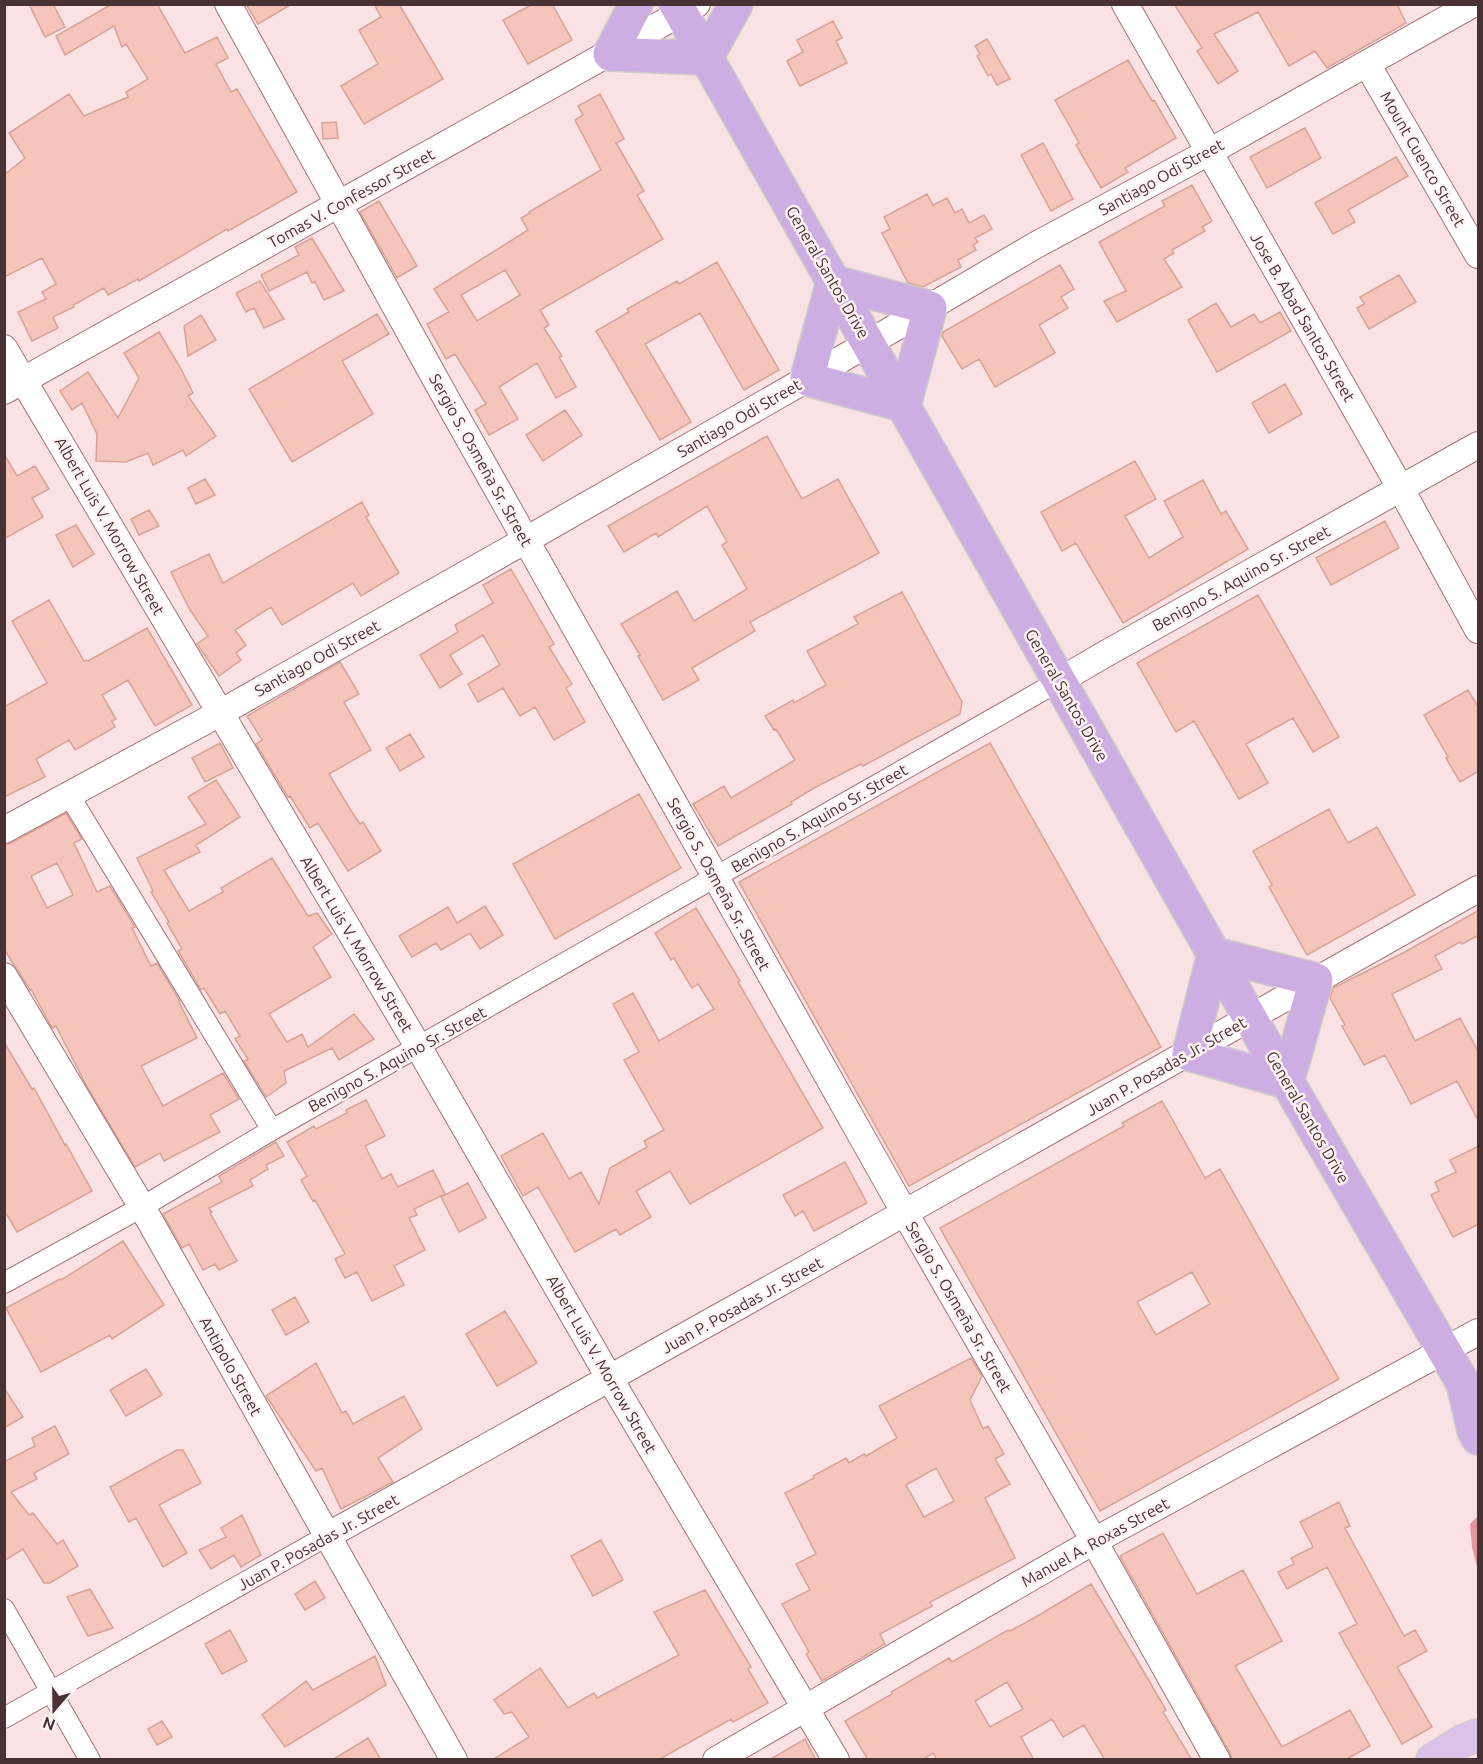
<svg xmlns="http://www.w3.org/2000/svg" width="1483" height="1764" viewBox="0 0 1483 1764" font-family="Ubuntu,sans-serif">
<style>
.water{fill:#e4949d}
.building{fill:#f5c4ba;stroke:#d7a397;stroke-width:1.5;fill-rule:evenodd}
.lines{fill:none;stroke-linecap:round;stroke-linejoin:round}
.minor-casing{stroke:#a57277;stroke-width:22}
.tertiary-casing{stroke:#a57277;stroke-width:28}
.primary-casing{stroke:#cfcaca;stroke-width:34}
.trunk-casing{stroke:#cfcaca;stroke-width:36}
.minor{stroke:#fff;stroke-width:20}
.tertiary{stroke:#fff;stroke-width:26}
.primary{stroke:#dac2e9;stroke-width:32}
.trunk{stroke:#ceaee2;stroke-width:33}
.labels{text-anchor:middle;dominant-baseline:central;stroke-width:5;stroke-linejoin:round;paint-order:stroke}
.street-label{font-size:16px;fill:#483234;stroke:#fff3f4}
</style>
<rect width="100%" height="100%" fill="#fae2e4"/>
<path class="water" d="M 1478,1516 L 1478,1571 L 1472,1547 L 1470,1524 Z"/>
<path class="building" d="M 29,4 L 53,4 L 65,27 L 45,37 Z
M 112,4 L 157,4 L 185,53 L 217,37 L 228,58 L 216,64 L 231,92 L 237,89 L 297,192 L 228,231 L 227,229 L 139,281 L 138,279 L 108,295 L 104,288 L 73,305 L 74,307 L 53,317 L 58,328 L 32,341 L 18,312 L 46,299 L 42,292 L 56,284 L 42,258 L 4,277 L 4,175 L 25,158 L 9,133 L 69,94 L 84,116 L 128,97 L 126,92 L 148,79 L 126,44 L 122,47 L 114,26 L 65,55 L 56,36 Z
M 246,4 L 292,4 L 258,24 Z
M 374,4 L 399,4 L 443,79 L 364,124 L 341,86 L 378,64 L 359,30 L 381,17 Z
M 533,4 L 552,4 L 572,40 L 528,64 L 503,20 Z
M 1174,4 L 1397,4 L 1406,23 L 1327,68 L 1315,51 L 1289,66 L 1258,12 L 1214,34 L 1238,71 L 1218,84 L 1197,51 L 1202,48 Z
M 833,21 L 842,38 L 836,41 L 847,63 L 800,86 L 787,61 L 803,52 L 797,40 Z
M 987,39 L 1010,79 L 997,85 L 991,74 L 988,76 L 977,56 L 980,54 L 975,46 Z
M 1128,60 L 1152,101 L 1154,100 L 1176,138 L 1125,168 L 1128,172 L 1101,188 L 1076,145 L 1079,143 L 1055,100 Z
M 600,94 L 624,139 L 616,143 L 644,191 L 637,195 L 663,239 L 540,310 L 549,325 L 544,328 L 562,356 L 559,357 L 576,387 L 556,398 L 537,363 L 499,387 L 518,419 L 489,435 L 475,410 L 486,404 L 455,354 L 446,359 L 427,324 L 449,312 L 434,289 L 528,230 L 521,218 L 530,213 L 529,212 L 601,170 L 575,120 L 583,115 L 578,106 ZM 505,270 L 520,295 L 477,321 L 461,295 Z
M 336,122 L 338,138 L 323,139 L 322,123 Z
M 1305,128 L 1321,158 L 1267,188 L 1250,157 Z
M 1043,143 L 1073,199 L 1051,211 L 1021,155 Z
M 1396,157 L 1408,176 L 1348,210 L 1355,222 L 1333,234 L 1315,203 Z
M 1192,185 L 1212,221 L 1202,227 L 1205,231 L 1172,250 L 1174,253 L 1164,259 L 1182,287 L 1117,322 L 1104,301 L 1126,291 L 1099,242 L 1165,206 L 1162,201 Z
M 927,194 L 933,205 L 947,198 L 955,213 L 962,209 L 969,223 L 984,215 L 992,229 L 975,238 L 978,242 L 973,245 L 976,250 L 958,260 L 961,267 L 923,287 L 908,283 L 882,233 L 890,229 L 884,217 Z
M 379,201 L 417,266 L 397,278 L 360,212 Z
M 312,238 L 344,291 L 324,300 L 315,282 L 312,283 L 307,272 L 269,291 L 261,275 L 299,255 L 295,247 Z
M 717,262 L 779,370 L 744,390 L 700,313 L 645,344 L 691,422 L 660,440 L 596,331 L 629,312 L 627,309 L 677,281 L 679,284 Z
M 1060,265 L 1074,289 L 1061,297 L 1068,308 L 1039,325 L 1055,353 L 995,387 L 979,359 L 962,369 L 942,336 L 943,332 Z
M 1399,275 L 1416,302 L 1369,329 L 1357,308 L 1364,304 L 1360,297 Z
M 260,281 L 284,319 L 264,328 L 254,308 L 246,312 L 236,293 Z
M 1216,303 L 1231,327 L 1254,314 L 1260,323 L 1280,312 L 1291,331 L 1217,372 L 1188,320 Z
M 377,314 L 389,334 L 342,361 L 373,414 L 292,462 L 249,389 Z
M 201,315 L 216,340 L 188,356 L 184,326 Z
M 159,332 L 180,367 L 193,393 L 188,396 L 216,436 L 186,456 L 183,450 L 153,465 L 148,453 L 126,462 L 96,461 L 97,434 L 82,403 L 72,410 L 60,391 L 88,372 L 118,418 L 139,378 L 124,353 Z
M 1285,384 L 1302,414 L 1269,433 L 1252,403 Z
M 565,410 L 582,435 L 543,461 L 526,435 Z
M 767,436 L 802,499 L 838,479 L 879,553 L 750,622 L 755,631 L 692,668 L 699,680 L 663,700 L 638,656 L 640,655 L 621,624 L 677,591 L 694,621 L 747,589 L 722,545 L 727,542 L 707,506 L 658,537 L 656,533 L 624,552 L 608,526 Z
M 4,454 L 17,476 L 35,466 L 49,489 L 32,498 L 43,517 L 4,539 Z
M 1135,461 L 1156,499 L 1125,516 L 1149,558 L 1183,537 L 1164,501 L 1203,480 L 1221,514 L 1226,511 L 1248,549 L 1123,623 L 1076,543 L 1062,551 L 1041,512 Z
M 205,479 L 215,495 L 196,504 L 188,488 Z
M 362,502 L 369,515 L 366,517 L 399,573 L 361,596 L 353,583 L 282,625 L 271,607 L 235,630 L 246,645 L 236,653 L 241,660 L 219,676 L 197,644 L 208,636 L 190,610 L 171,572 L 209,554 L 223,583 Z
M 149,510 L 159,526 L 139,535 L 131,519 Z
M 1385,521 L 1399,548 L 1331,585 L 1316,558 Z
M 76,525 L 94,554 L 73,567 L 56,535 Z
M 511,569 L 554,644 L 549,647 L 572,684 L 566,688 L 585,722 L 554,740 L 535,707 L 520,716 L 503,688 L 478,702 L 468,684 L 500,665 L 483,635 L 450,655 L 462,674 L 440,688 L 420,655 L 458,632 L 455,625 L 493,603 L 483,585 Z
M 902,592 L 962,702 L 960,714 L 863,766 L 861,764 L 814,788 L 791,802 L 792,804 L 718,846 L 693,804 L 724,786 L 731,798 L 795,760 L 776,729 L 774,730 L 765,716 L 793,700 L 794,703 L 826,685 L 807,651 L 858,624 L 854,617 Z
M 1258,595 L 1339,737 L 1313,752 L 1293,718 L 1246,744 L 1268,783 L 1239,799 L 1194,721 L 1176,732 L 1137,663 Z
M 49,600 L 84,661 L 87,660 L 88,661 L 147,628 L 192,705 L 155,726 L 128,680 L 102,695 L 116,719 L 112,721 L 115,727 L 75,750 L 69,740 L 36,759 L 45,777 L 4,797 L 4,707 L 47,683 L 12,621 Z
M 340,662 L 359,694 L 344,702 L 371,750 L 329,774 L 350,809 L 360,824 L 363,822 L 381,851 L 348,871 L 318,823 L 310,828 L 290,796 L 288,797 L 256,744 L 262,740 L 247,716 Z
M 1468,690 L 1479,708 L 1479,771 L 1460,782 L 1446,758 L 1448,757 L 1424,715 Z
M 410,734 L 424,757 L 400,771 L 386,748 Z
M 220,743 L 233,768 L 205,782 L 192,758 Z
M 990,743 L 1161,1047 L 909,1186 L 739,882 Z
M 216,780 L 240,817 L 196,845 L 200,852 L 164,870 L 189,911 L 223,892 L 221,888 L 272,858 L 308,916 L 317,913 L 332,934 L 313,947 L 331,977 L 269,1014 L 287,1042 L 302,1034 L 308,1047 L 354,1014 L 374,1039 L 339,1060 L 332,1048 L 284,1071 L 286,1083 L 266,1097 L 244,1061 L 248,1059 L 235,1039 L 240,1036 L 225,1011 L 220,1014 L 204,988 L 201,990 L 178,951 L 182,949 L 167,923 L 169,922 L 151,892 L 153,891 L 137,858 L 206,824 L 188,797 Z
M 639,794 L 681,868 L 555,939 L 513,864 Z
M 1329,809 L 1348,843 L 1377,827 L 1415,895 L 1307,955 L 1269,887 L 1272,885 L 1253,851 Z
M 66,813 L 82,839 L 74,843 L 97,892 L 110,886 L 135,927 L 132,928 L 151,966 L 157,963 L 180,1001 L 179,1002 L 197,1038 L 141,1066 L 163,1106 L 223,1073 L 239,1099 L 210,1115 L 220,1132 L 164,1161 L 160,1153 L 135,1167 L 86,1085 L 56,1026 L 52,1028 L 31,989 L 30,990 L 4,949 L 4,845 L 11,843 ZM 57,863 L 73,895 L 47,908 L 31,876 Z
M 485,906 L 503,935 L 480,949 L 470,933 L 441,950 L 436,943 L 412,957 L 399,936 L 448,907 L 457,923 Z
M 696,908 L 740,981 L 738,982 L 823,1128 L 690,1204 L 670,1171 L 636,1191 L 651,1217 L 620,1235 L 616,1229 L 575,1252 L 538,1187 L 523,1196 L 501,1156 L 543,1133 L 569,1179 L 581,1172 L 599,1204 L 610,1168 L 647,1147 L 644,1141 L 664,1130 L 624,1060 L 639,1052 L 613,1004 L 633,993 L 659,1041 L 714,1009 L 698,984 L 692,988 L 674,958 L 671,960 L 655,933 Z
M 1479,910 L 1479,935 L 1462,944 L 1460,942 L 1435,956 L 1442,969 L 1392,994 L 1415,1041 L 1460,1018 L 1479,1053 L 1479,1122 L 1457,1081 L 1411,1104 L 1385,1055 L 1364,1065 L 1342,1026 L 1345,1025 L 1330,998 L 1333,988 L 1403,953 Z
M 4,1042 L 32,1089 L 34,1088 L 65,1145 L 66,1144 L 92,1191 L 17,1232 L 4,1210 Z
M 366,1100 L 385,1136 L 365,1146 L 382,1179 L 391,1174 L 398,1187 L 433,1170 L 445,1194 L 414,1209 L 417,1215 L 409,1218 L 425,1250 L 394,1266 L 404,1285 L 372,1301 L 357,1272 L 345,1278 L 335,1259 L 345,1254 L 315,1200 L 313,1201 L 301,1180 L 307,1176 L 287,1142 L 314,1126 L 316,1129 L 347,1113 L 346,1110 Z
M 1162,1101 L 1205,1178 L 1220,1169 L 1339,1379 L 1100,1511 L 940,1228 L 1124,1126 L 1122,1123 ZM 1192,1272 L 1210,1304 L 1156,1335 L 1137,1302 Z
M 276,1142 L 284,1156 L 266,1165 L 268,1169 L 250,1180 L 253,1186 L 209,1208 L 212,1212 L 210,1213 L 237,1261 L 219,1270 L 215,1264 L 203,1270 L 189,1244 L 182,1248 L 163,1214 L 222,1182 L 219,1176 Z
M 1479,1146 L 1479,1224 L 1453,1237 L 1431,1195 L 1439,1191 L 1435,1182 L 1456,1172 L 1450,1160 Z
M 845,1162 L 867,1203 L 814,1231 L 803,1211 L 795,1216 L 783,1195 Z
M 468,1183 L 486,1218 L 459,1232 L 441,1197 Z
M 123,1241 L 164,1305 L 112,1339 L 110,1335 L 41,1372 L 6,1308 L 60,1279 L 61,1280 Z
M 295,1297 L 309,1322 L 286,1335 L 272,1310 Z
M 505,1311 L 537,1363 L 497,1386 L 466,1334 Z
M 971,1358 L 982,1376 L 970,1400 L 983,1429 L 988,1426 L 1004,1454 L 995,1459 L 1010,1484 L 985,1498 L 1015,1558 L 930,1602 L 932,1606 L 880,1634 L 885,1644 L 822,1681 L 806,1654 L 809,1652 L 782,1604 L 810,1590 L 796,1564 L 816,1554 L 785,1493 L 814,1478 L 813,1476 L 846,1458 L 849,1463 L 864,1454 L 866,1456 L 897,1438 L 879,1406 ZM 936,1468 L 954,1501 L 924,1517 L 906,1485 Z
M 316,1363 L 342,1413 L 346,1411 L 353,1424 L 404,1396 L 422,1429 L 378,1458 L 393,1482 L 341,1509 L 322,1468 L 316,1471 L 266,1396 Z
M 146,1369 L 162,1395 L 126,1416 L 110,1390 Z
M 4,1388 L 23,1417 L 4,1428 Z
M 55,1426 L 69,1454 L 34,1473 L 37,1479 L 11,1492 L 29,1515 L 33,1513 L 57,1544 L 63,1540 L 78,1566 L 50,1583 L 44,1583 L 23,1549 L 4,1561 L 4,1462 L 35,1446 L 32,1438 Z
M 177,1450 L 183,1450 L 201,1483 L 159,1505 L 187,1553 L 163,1567 L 136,1518 L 129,1522 L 110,1487 Z
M 1339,1502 L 1350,1526 L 1345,1528 L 1404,1636 L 1415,1630 L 1427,1651 L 1397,1667 L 1432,1727 L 1402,1744 L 1339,1633 L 1357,1624 L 1327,1567 L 1287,1589 L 1278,1572 L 1294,1564 L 1291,1558 L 1313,1547 L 1300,1522 Z
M 242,1515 L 261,1555 L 241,1567 L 234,1555 L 211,1569 L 199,1550 L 226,1537 L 221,1528 Z
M 1163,1533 L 1197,1594 L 1243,1570 L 1282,1641 L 1235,1666 L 1282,1747 L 1350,1710 L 1370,1746 L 1345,1760 L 1232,1760 L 1230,1753 L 1120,1556 Z
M 601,1540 L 623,1580 L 593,1596 L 571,1556 Z
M 315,1581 L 325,1598 L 305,1610 L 295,1594 Z
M 1091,1584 L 1141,1667 L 1166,1710 L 1163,1712 L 1192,1760 L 1105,1760 L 1084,1725 L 1063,1737 L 1052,1719 L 1021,1737 L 1034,1760 L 937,1760 L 933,1753 L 922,1760 L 868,1760 L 845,1721 L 892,1694 L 891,1692 L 949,1658 L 952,1662 L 1008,1630 L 1010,1631 L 1034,1618 ZM 1007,1682 L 1023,1709 L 990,1727 L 975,1701 Z
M 90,1589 L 113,1628 L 88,1636 L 67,1597 Z
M 705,1590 L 751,1667 L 748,1669 L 768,1703 L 733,1722 L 731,1719 L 658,1760 L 492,1760 L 529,1737 L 512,1712 L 504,1714 L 494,1700 L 540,1668 L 568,1708 L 594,1693 L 597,1698 L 679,1655 L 654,1612 Z
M 230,1630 L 247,1661 L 222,1674 L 205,1644 Z
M 375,1656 L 386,1685 L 285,1747 L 262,1715 L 306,1681 L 313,1690 Z
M 162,1721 L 172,1737 L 157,1745 L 148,1729 Z
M 368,1738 L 381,1760 L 332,1760 Z
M 805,1739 L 816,1760 L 769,1760 Z"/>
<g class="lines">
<g class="minor-casing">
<path id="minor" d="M 69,795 L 272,1130
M 4,1283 L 142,1207 L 272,1130 L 1059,681
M 4,1609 L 90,1760
M 4,1718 L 327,1536"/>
</g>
<g class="tertiary-casing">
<path id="tertiary" d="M 228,4 L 447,400 L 898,1201 L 1094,1541 L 1217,1760
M 1125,4 L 1401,489 L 1478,630
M 1367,64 L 1478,255
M 4,348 L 419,1048 L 610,1379 L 836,1760
M 4,391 L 697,4
M 1059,681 L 1107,653 L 1478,445
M 4,830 L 220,713 L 526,540 L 833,364 L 1036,245 L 1209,152 L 1473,4
M 4,976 L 142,1207 L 454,1760
M 327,1536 C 712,1323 1095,1105 1478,889
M 716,1760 L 1094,1541 L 1478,1332"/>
</g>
<g class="primary-casing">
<path id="primary" d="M 1432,1760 L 1462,1741 L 1478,1735"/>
</g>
<g class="trunk-casing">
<path id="trunk" d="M 636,4 L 610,54 L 706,58 L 736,4
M 676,4 L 1250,1018 L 1463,1383 L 1478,1401
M 833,282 L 930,308 L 904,405
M 833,282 L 807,379 L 904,405
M 1214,954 L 1316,980 L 1287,1082
M 1214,954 L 1189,1054 L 1287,1082
M 1463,1383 L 1474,1430 L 1478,1438"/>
</g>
<use href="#minor" class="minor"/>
<use href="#tertiary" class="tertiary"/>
<use href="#primary" class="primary"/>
<use href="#trunk" class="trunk"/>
</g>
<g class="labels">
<g class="street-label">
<text transform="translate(1423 159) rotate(60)">Mount Cuenco Street</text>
<text transform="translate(1161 177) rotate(-29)">Santiago Odi Street</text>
<text transform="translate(351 198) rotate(-29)">Tomas V. Confessor Street</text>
<text transform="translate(828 272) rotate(60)">General Santos Drive</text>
<text transform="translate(1303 317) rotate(60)">Jose B. Abad Santos Street</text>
<text transform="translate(739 418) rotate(-30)">Santiago Odi Street</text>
<text transform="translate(481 460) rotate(61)">Sergio S. Osmeña Sr. Street</text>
<text transform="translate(110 526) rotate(60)">Albert Luis V. Morrow Street</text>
<text transform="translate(1241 578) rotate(-29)">Benigno S. Aquino Sr. Street</text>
<text transform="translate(317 658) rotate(-29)">Santiago Odi Street</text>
<text transform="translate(1067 695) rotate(60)">General Santos Drive</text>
<text transform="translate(819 818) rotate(-30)">Benigno S. Aquino Sr. Street</text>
<text transform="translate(719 884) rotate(61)">Sergio S. Osmeña Sr. Street</text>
<text transform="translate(357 944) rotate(59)">Albert Luis V. Morrow Street</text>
<text transform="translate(397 1059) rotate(-29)">Benigno S. Aquino Sr. Street</text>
<text transform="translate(1166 1066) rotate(-30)">Juan P. Posadas Jr. Street</text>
<text transform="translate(1308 1117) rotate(60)">General Santos Drive</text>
<text transform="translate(742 1305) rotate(-29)">Juan P. Posadas Jr. Street</text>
<text transform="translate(959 1307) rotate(60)">Sergio S. Osmeña Sr. Street</text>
<text transform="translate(602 1364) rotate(60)">Albert Luis V. Morrow Street</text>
<text transform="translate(231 1366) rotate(61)">Antipolo Street</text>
<text transform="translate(318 1542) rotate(-29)">Juan P. Posadas Jr. Street</text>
<text transform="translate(1095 1542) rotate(-29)">Manuel A. Roxas Street</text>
</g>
</g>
<rect width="1483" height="1764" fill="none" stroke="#483234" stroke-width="12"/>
<g transform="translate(54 1710) rotate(200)" stroke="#fff3f4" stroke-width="4.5" paint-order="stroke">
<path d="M0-4.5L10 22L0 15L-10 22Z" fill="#483234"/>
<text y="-9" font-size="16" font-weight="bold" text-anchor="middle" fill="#483234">N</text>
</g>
</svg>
